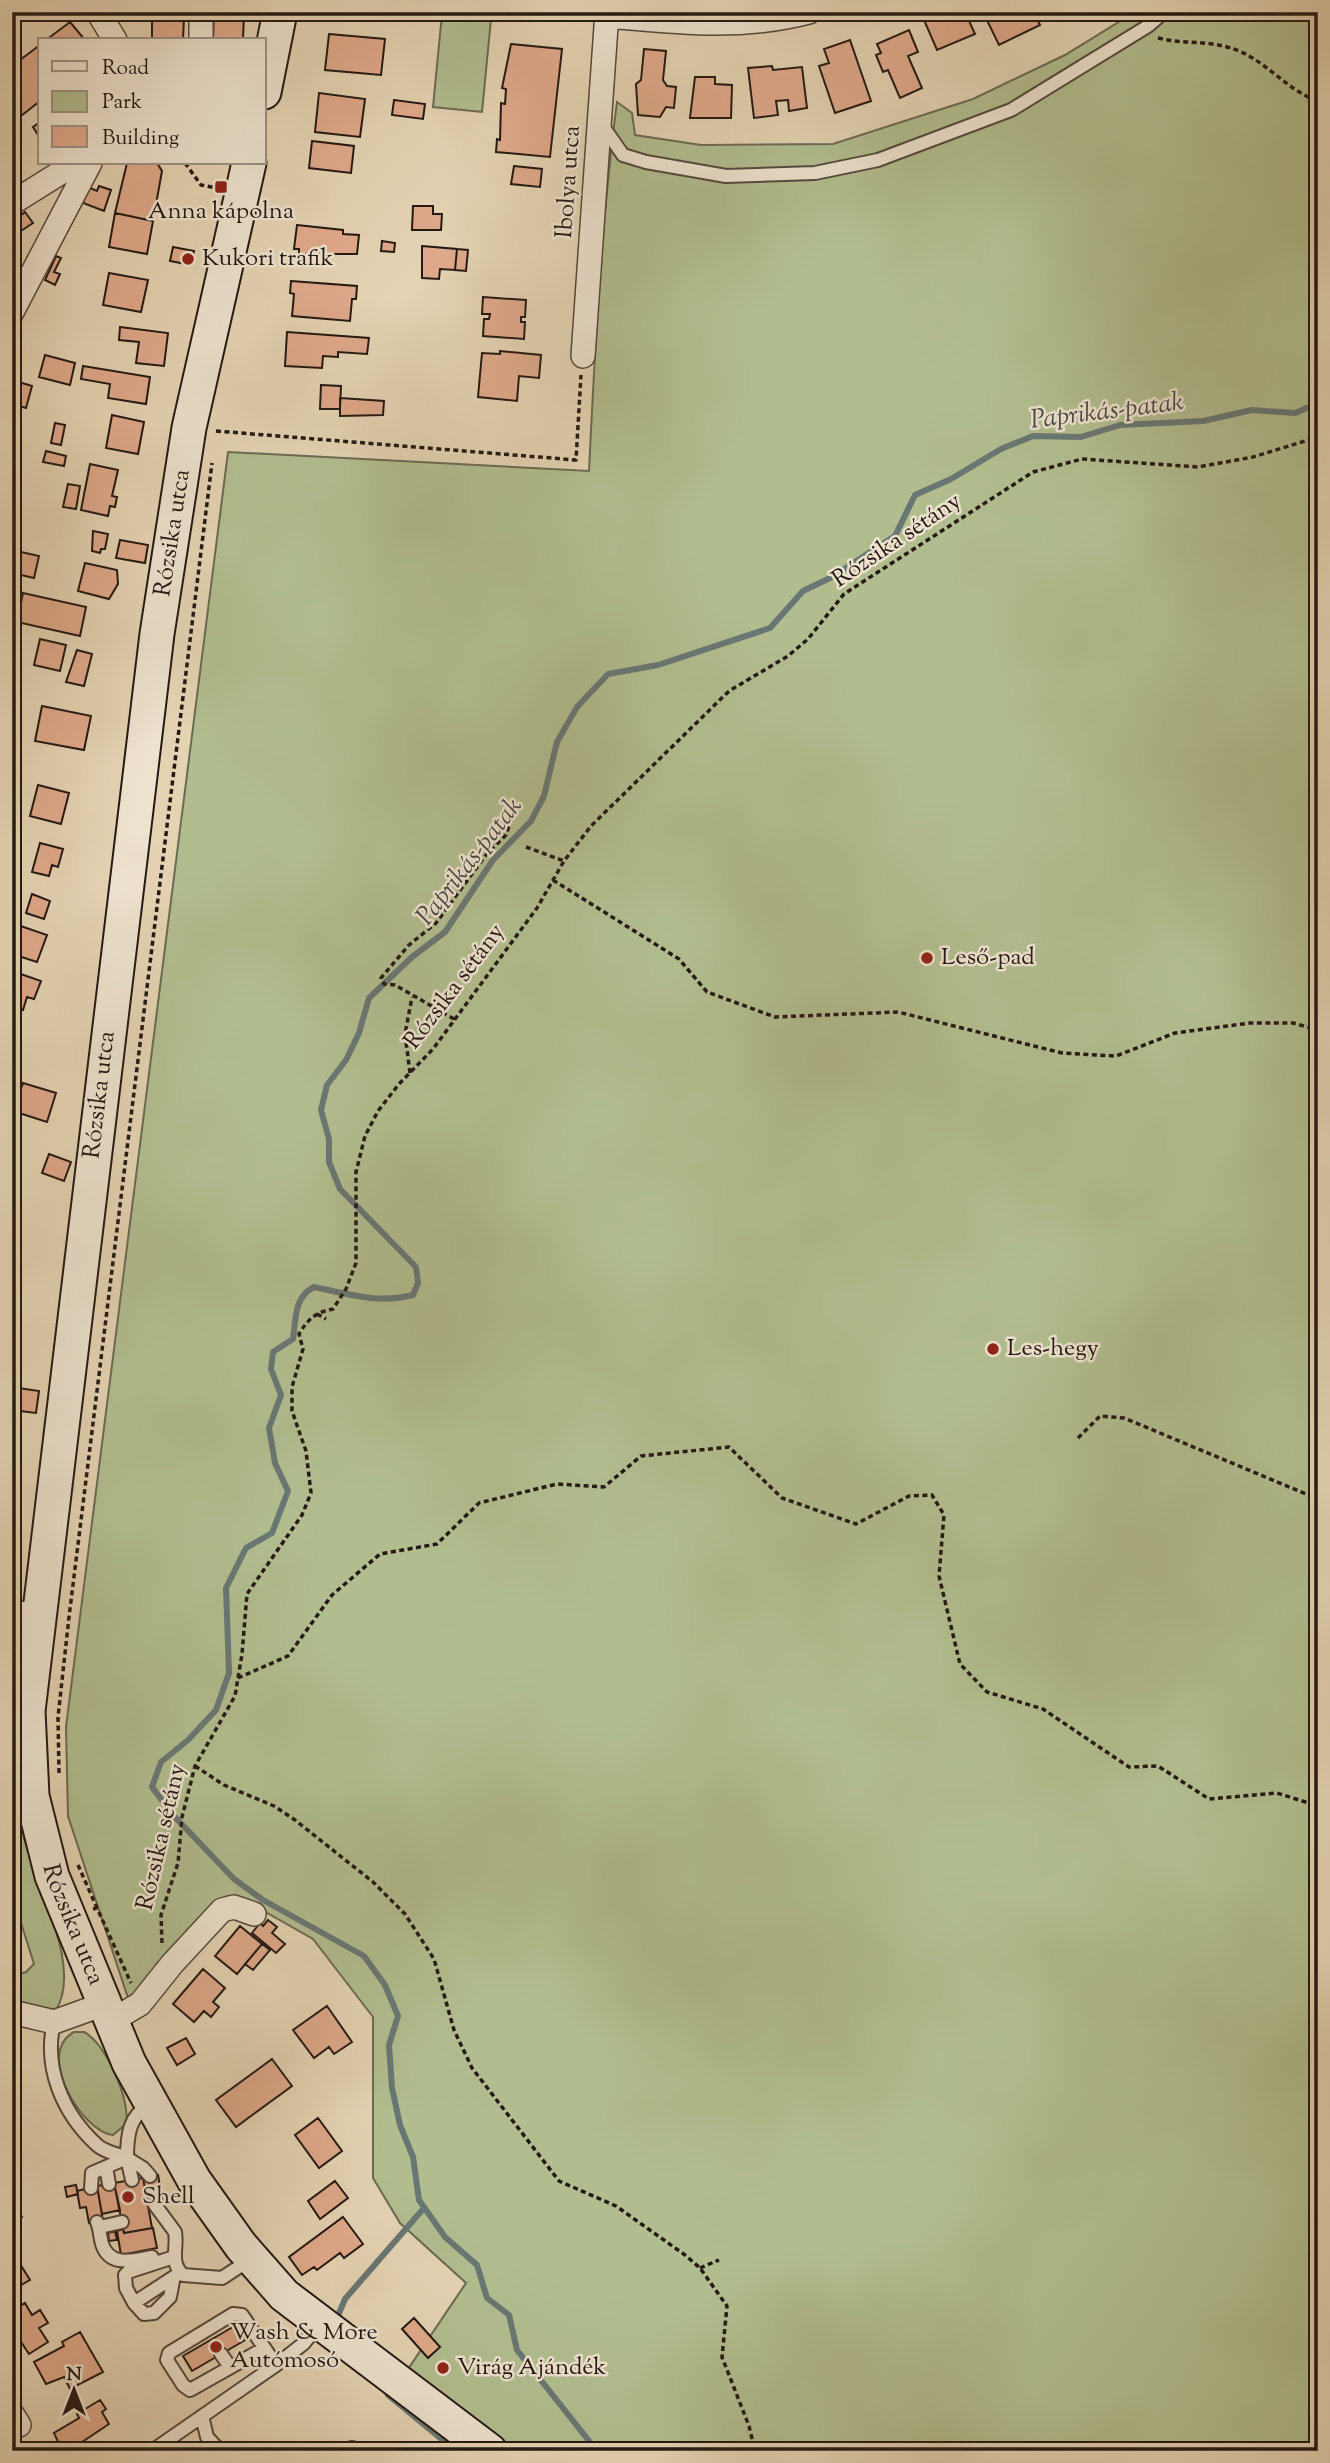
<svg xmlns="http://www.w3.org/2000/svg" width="1330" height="2463" viewBox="0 0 1330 2463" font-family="'Sorts Mill Goudy',serif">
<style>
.green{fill:#b1bd8f;stroke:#6a6b52;stroke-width:2}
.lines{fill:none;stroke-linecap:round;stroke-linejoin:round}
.stream{stroke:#697774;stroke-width:6}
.building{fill:#dfa98b;stroke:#241914;stroke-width:2}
.service-casing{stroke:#54483c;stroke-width:16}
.minor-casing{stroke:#54483c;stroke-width:26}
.secondary-casing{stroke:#241914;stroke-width:37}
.path{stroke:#241914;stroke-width:3.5;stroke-dasharray:5 3.5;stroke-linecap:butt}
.service{stroke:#ede2ce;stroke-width:12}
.minor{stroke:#ede2ce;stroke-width:23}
.secondary{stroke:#ede2ce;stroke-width:33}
.poi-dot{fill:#8f2418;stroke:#ede2ce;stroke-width:2.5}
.labels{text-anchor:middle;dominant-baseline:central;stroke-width:5;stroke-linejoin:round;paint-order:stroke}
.street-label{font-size:24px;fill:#241914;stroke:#ede2ce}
.poi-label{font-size:24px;fill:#241914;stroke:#ede2ce;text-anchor:start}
.water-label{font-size:26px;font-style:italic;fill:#464844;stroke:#ede2ce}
</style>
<rect width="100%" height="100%" fill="#e4d3b3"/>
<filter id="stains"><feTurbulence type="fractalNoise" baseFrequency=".00286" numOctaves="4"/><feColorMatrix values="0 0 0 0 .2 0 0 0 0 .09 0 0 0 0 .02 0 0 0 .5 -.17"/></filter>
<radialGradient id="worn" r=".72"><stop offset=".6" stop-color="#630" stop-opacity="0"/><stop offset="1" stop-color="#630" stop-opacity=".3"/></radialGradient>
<path class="green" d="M 1135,12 L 1318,12 L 1318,2451 L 449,2451 L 402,2378 L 466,2283 L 400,2223 L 373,2178 L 373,2017 L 313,1939 L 260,1909 L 227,1896 L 129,2001 L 68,1816 L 66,1727 L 228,452 L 589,471 C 595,348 601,225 617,102 L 632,113 L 635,135 L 701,145 L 833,144 L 973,99 L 1065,55 Z
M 442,14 L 491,19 L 482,112 L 433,107 Z
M 12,1825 L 23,1833 C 32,1882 84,1964 56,2010 L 40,2012 L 12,2000 L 12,1976 L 26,1972 L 34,1964 L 21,1923 L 12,1918 Z
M 74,2032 L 84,2032 C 105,2042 131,2100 126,2124 L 113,2135 C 81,2131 35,2053 74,2032 Z"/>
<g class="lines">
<path class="stream" d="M 337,2318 L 345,2299 L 424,2208
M 388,2395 L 456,2451
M 597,2451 L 517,2350 L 509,2315 L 487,2298 L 477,2265 L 445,2237 L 419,2200 L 413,2157 L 400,2125 L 392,2088 L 389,2045 L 398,2016 L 385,1985 L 364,1956 L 263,1900 L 234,1879 L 172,1814 L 152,1787 L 161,1762 L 188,1740 L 216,1710 L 229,1673 L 226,1588 L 246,1548 L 272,1533 L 288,1491 L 275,1463 L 269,1428 L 281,1395 L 271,1369 L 273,1352 L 293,1339 C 296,1318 294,1297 314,1287 C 348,1294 378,1304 413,1295 L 418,1283 L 416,1267 L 340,1189 L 329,1162 L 329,1139 L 321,1110 L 327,1085 L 346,1060 L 359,1033 L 369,998 L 412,957 L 445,932 L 493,860 L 531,821 L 544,796 L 557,742 L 577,707 L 608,674 L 658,665 L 770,628 L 803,591 L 832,577 L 895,536 L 915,495 L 951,479 L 1001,449 L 1033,436 L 1081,437 L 1120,425 L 1203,421 L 1252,410 L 1295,413 L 1318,403"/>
</g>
<path class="building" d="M 152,12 L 188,12 L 188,17 L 184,17 L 183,40 L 152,40 Z
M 214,12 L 244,13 L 243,40 L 213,39 Z
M 942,12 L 965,12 L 975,34 L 937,50 L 924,20 Z
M 983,12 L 1034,12 L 1040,25 L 999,45 Z
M 70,22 L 85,40 L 46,40 Z
M 909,30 L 918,52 L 908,56 L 922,88 L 900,98 L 888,70 L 883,72 L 876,55 L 881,53 L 877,44 Z
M 329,34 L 385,39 L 381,75 L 325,70 Z
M 850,40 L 871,101 L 835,113 L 819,66 L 829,63 L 824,49 Z
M 511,44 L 562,49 L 550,157 L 496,152 L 497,139 L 500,140 L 501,103 L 505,104 L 506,89 L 502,88 Z
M 40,45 L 40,101 L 12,123 L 12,66 Z
M 644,49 L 666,51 L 663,80 L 667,86 L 676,87 L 674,108 L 666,107 L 660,117 L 638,115 L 636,84 L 641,80 Z
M 772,66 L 773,70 L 802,67 L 807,108 L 789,111 L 788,100 L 776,101 L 778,115 L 754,118 L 748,68 Z
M 695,77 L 715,77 L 715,84 L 732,85 L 731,118 L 690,118 Z
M 319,93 L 365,99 L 360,137 L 315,132 Z
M 394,100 L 425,104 L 423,119 L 392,115 Z
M 40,122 L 40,138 L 33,127 Z
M 312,141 L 354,146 L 351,173 L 309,168 Z
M 127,163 L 157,163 L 162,171 L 153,221 L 115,213 Z
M 514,166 L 542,169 L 540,187 L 511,184 Z
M 99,186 L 111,190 L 104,211 L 83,203 L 88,187 L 97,191 Z
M 413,206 L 433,206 L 433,214 L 442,214 L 441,230 L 412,230 Z
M 25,212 L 33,223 L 21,231 L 14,221 Z
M 115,213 L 153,221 L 147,254 L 109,247 Z
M 297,225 L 343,230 L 343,234 L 359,235 L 357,254 L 299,254 L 299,249 L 294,249 Z
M 382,241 L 395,243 L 394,252 L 381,251 Z
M 422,246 L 457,249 L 455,270 L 440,269 L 439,279 L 422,278 Z
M 173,247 L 194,251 L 191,265 L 170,261 Z
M 457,249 L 468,250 L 466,271 L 455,270 Z
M 56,256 L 61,258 L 54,272 L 60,274 L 55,285 L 45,280 Z
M 109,273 L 148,280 L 141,312 L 103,305 Z
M 291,281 L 357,286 L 356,299 L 352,299 L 350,321 L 292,316 L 294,294 L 290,293 Z
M 483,297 L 526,300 L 525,317 L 521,317 L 521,322 L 525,322 L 524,339 L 483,336 L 484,319 L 489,319 L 490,314 L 482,314 Z
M 120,327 L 168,333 L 164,366 L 136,363 L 139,342 L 119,340 Z
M 287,332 L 369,338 L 367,354 L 338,352 L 338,357 L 323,356 L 322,368 L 285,366 Z
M 500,351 L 541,355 L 539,378 L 519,376 L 517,401 L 478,397 L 482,353 L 500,354 Z
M 45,355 L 75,363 L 70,385 L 39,377 Z
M 83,366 L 150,377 L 146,404 L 108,398 L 110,384 L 81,379 Z
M 12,380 L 32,386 L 26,408 L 12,404 Z
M 321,385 L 341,386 L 340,409 L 320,409 Z
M 340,398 L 384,401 L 383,415 L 340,416 Z
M 112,415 L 144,422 L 138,454 L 106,448 Z
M 55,423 L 65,425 L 61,445 L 51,443 Z
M 46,451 L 66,456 L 64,466 L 43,462 Z
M 90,464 L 118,470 L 112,496 L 117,497 L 115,507 L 110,506 L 108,516 L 81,510 Z
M 68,484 L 80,486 L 76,509 L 63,507 Z
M 93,531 L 108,534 L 105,549 L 101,549 L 100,553 L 92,551 Z
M 120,540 L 148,545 L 145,563 L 116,558 Z
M 12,550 L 39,556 L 34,578 L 12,573 Z
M 85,563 L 117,570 L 118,584 L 109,599 L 78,591 Z
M 23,593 L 86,607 L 80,636 L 17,622 Z
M 40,639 L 66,645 L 60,671 L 34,665 Z
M 77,650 L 92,654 L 84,686 L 66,682 Z
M 42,706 L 91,716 L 84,750 L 35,741 Z
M 38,785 L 69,793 L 61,824 L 30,816 Z
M 40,843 L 63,849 L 58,867 L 52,865 L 49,876 L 32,872 Z
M 32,894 L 50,901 L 44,919 L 26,913 Z
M 12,923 L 47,935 L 37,962 L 12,954 Z
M 12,971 L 41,981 L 34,999 L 27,997 L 23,1010 L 12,1007 Z
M 23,1083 L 56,1093 L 47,1122 L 13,1111 Z
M 49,1154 L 71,1162 L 64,1181 L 42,1173 Z
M 12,1387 L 39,1391 L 36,1413 L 12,1410 Z
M 268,1920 L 277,1927 L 272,1933 L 285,1944 L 276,1953 L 252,1933 L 260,1923 L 263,1926 Z
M 240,1926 L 262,1944 L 237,1974 L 215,1956 Z
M 262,1944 L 270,1950 L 253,1970 L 245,1964 Z
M 203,1969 L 225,1988 L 213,2002 L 219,2007 L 211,2017 L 204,2011 L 194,2022 L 173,2004 Z
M 327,2006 L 352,2042 L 334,2054 L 329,2047 L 314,2058 L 293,2030 Z
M 186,2038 L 195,2054 L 177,2065 L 167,2048 Z
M 272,2059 L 292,2086 L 236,2127 L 216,2100 Z
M 318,2118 L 342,2151 L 319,2168 L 295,2135 Z
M 158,2175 L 163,2203 L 148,2206 L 143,2178 Z
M 143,2178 L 152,2228 L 124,2233 L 114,2183 Z
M 335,2181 L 348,2198 L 320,2219 L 308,2201 Z
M 114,2183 L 120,2210 L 102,2214 L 97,2186 Z
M 76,2185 L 78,2194 L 67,2197 L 65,2187 Z
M 97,2186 L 103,2221 L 89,2223 L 86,2207 L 80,2208 L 77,2191 Z
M 12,2201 L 22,2217 L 12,2222 Z
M 343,2217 L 363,2244 L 344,2258 L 340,2253 L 317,2270 L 314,2267 L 302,2275 L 289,2257 Z
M 153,2228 L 157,2248 L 121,2255 L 117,2231 L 123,2229 L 124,2233 Z
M 115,2231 L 117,2240 L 109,2241 L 108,2233 Z
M 12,2251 L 30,2280 L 12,2290 Z
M 25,2303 L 32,2315 L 40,2310 L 48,2323 L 39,2328 L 48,2342 L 29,2354 L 19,2339 L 12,2342 L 12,2311 Z
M 414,2318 L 440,2347 L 428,2358 L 402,2329 Z
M 238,2324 L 247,2339 L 192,2371 L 183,2356 Z
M 80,2332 L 103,2372 L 70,2389 L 64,2377 L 46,2384 L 34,2362 L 64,2346 L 62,2342 Z
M 100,2400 L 106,2409 L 102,2412 L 109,2424 L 70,2450 L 62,2451 L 54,2433 L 79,2418 L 77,2414 Z"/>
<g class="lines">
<g class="service-casing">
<path id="service" d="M 602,125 L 623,155 L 646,162 L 726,176 L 815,173 L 878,160 L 1011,110 L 1148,26 L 1164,12
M 54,2022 C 43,2068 63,2114 97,2145 C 104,2152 118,2154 127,2158 L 132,2180
M 127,2158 C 127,2136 129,2115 150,2105
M 127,2158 L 143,2168 L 150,2176
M 106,2167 L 109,2184
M 91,2188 L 92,2173 L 127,2158
M 155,2205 L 175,2232 C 178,2248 169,2262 183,2275 L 222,2278 L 251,2259
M 97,2222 C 100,2229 100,2237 102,2244 C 110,2268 133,2260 152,2257
M 100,2227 L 122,2222
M 174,2257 L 128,2272 L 125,2275 L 126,2288 L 134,2303 L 180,2273
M 134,2303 L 144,2314 L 154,2313 L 170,2297 L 173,2281
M 263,2349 L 190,2390 L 183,2385 L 167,2360 L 169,2353 L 233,2314 L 242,2315 L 276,2365
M 221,2354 L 230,2367
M 202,2416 L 207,2437 L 220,2451
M 152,2451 L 276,2365 L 303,2344 L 320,2324
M 342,2451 L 352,2448 L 363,2451"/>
</g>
<g class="minor-casing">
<path id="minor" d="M 98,12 L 115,40
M 607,16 C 675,22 742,30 809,12
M 201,40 L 201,12
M 12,203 L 76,163
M 12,312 L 90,163
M 583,356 L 607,12
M 12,1613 L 39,1614
M 12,2012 L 54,2022 L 104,2004
M 111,2021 L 140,2004 L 172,1964 L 222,1910 L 234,1907 L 254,1914
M 12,2414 L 19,2425"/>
</g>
<g class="secondary-casing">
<g id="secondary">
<path d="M 264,92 L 280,12"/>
<path id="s1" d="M 249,163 L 189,428 L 157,634 L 28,1711 L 32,1796 L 52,1876 L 129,2063 L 194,2180 L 241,2246 L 284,2295 L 490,2451"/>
</g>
</g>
<path class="path" d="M 1158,38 C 1185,45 1210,39 1239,51 C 1268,63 1288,91 1318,101
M 185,163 L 201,185 L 216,188
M 216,431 L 576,460 L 581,375
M 526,847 L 564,861
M 553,880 L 679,959 L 707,992 L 775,1017 L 898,1012 L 1062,1053 L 1116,1056 L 1175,1033 L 1250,1023 L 1293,1023 L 1318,1030
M 454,1019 L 395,985 L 384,984 L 381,978 L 409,945 L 436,923 L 486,855 L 506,835 L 513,814
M 410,1073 L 405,1034 L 412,997
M 317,1314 L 326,1319
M 1078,1438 L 1100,1416 L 1124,1418 L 1318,1499
M 238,1678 L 288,1656 L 332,1595 L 380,1554 L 437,1544 L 479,1503 L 557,1484 L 604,1487 L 641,1456 L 729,1447 L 782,1498 L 856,1524 L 909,1496 L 932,1495 L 944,1515 L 939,1576 L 960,1664 L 987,1692 L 1043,1709 L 1129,1767 L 1158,1766 L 1209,1799 L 1277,1793 L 1318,1806
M 195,1766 L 224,1785 L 274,1806 L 295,1820 L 373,1882 L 405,1914 L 434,1959 L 454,2030 L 472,2068 L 559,2181 L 616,2206 L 685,2255 L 700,2268 L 727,2306 L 722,2357 L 749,2426 L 755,2451
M 59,1773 L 58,1717 L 69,1617 L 212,463
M 78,1865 L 97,1908
M 93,1909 L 97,1908 L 131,1983
M 162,1943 L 161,1915 L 178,1863 L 182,1817 L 195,1766 L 235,1696 L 242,1654 L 247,1594 L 302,1515 L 311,1493 L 306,1451 L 292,1411 L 292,1387 L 303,1349 L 299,1334 C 308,1319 316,1312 333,1309 L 346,1289 L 356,1263 L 356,1172 L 365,1136 L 378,1111 L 399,1084 L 433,1049 L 537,908 L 564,861 L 591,826 L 729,691 L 788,656 L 808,639 L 844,594 L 1033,472 L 1082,459 L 1198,467 L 1253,457 L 1318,437
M 700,2268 L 719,2260"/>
<use href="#service" class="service"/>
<use href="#minor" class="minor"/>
<use href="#secondary" class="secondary"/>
</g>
<g class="poi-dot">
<rect x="214" y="180" width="14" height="14" rx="3.5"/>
<circle cx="188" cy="259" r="7"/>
<circle cx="927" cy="958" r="7"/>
<circle cx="993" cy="1349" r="7"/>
<circle cx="128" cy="2197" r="7"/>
<circle cx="216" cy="2347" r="7"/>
<circle cx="443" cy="2368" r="7"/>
</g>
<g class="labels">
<g class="street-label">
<text transform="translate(569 182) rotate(-86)">Ibolya utca</text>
<text transform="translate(173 533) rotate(-81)">Rózsika utca</text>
<text transform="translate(897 541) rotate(-34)">Rózsika sétány</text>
<text transform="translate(455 987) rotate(-53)">Rózsika sétány</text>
<text transform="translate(100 1095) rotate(-83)">Rózsika utca</text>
<text transform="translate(162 1837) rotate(-77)">Rózsika sétány</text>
<text stroke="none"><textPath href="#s1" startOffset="1785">Rózsika utca</textPath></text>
</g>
<g class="poi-label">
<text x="221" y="212" text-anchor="middle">Anna kápolna</text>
<text x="202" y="259">Kukori trafik</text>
<text x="941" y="958">Leső-pad</text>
<text x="1007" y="1349">Les-hegy</text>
<text x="142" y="2197">Shell</text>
<text x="230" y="2333">Wash &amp; More<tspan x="230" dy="28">Autómosó</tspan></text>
<text x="457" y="2368">Virág Ajándék</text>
</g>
<g class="water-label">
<text transform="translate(1107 412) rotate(-7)">Paprikás-patak</text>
<text transform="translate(470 862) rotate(-52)">Paprikás-patak</text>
</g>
</g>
<rect width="1330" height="2463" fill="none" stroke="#e4d3b3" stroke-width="42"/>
<rect x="14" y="14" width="1302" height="2435" fill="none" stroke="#241914" stroke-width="3.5"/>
<rect x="21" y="21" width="1288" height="2421" fill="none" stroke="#241914" stroke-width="2"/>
<rect x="38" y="38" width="228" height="126" fill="#ede2ce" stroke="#9d9284" stroke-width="2"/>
<rect x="52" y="61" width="35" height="10" fill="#ede2ce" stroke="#9d9284" stroke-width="2"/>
<text x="102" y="74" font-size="21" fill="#241914">Road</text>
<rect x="52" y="91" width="35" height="21" fill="#b1bd8f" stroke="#9d9284" stroke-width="2"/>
<text x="102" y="108" font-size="21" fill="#241914">Park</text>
<rect x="52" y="126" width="35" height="21" fill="#dfa98b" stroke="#9d9284" stroke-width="2"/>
<text x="102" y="144" font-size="21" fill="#241914">Building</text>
<g transform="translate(74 2390)" stroke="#ede2ce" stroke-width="5" paint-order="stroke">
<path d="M0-5L12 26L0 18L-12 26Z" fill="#241914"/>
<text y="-10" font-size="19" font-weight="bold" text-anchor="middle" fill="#241914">N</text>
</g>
<rect width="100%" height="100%" filter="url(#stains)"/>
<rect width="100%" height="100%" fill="url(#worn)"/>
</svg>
